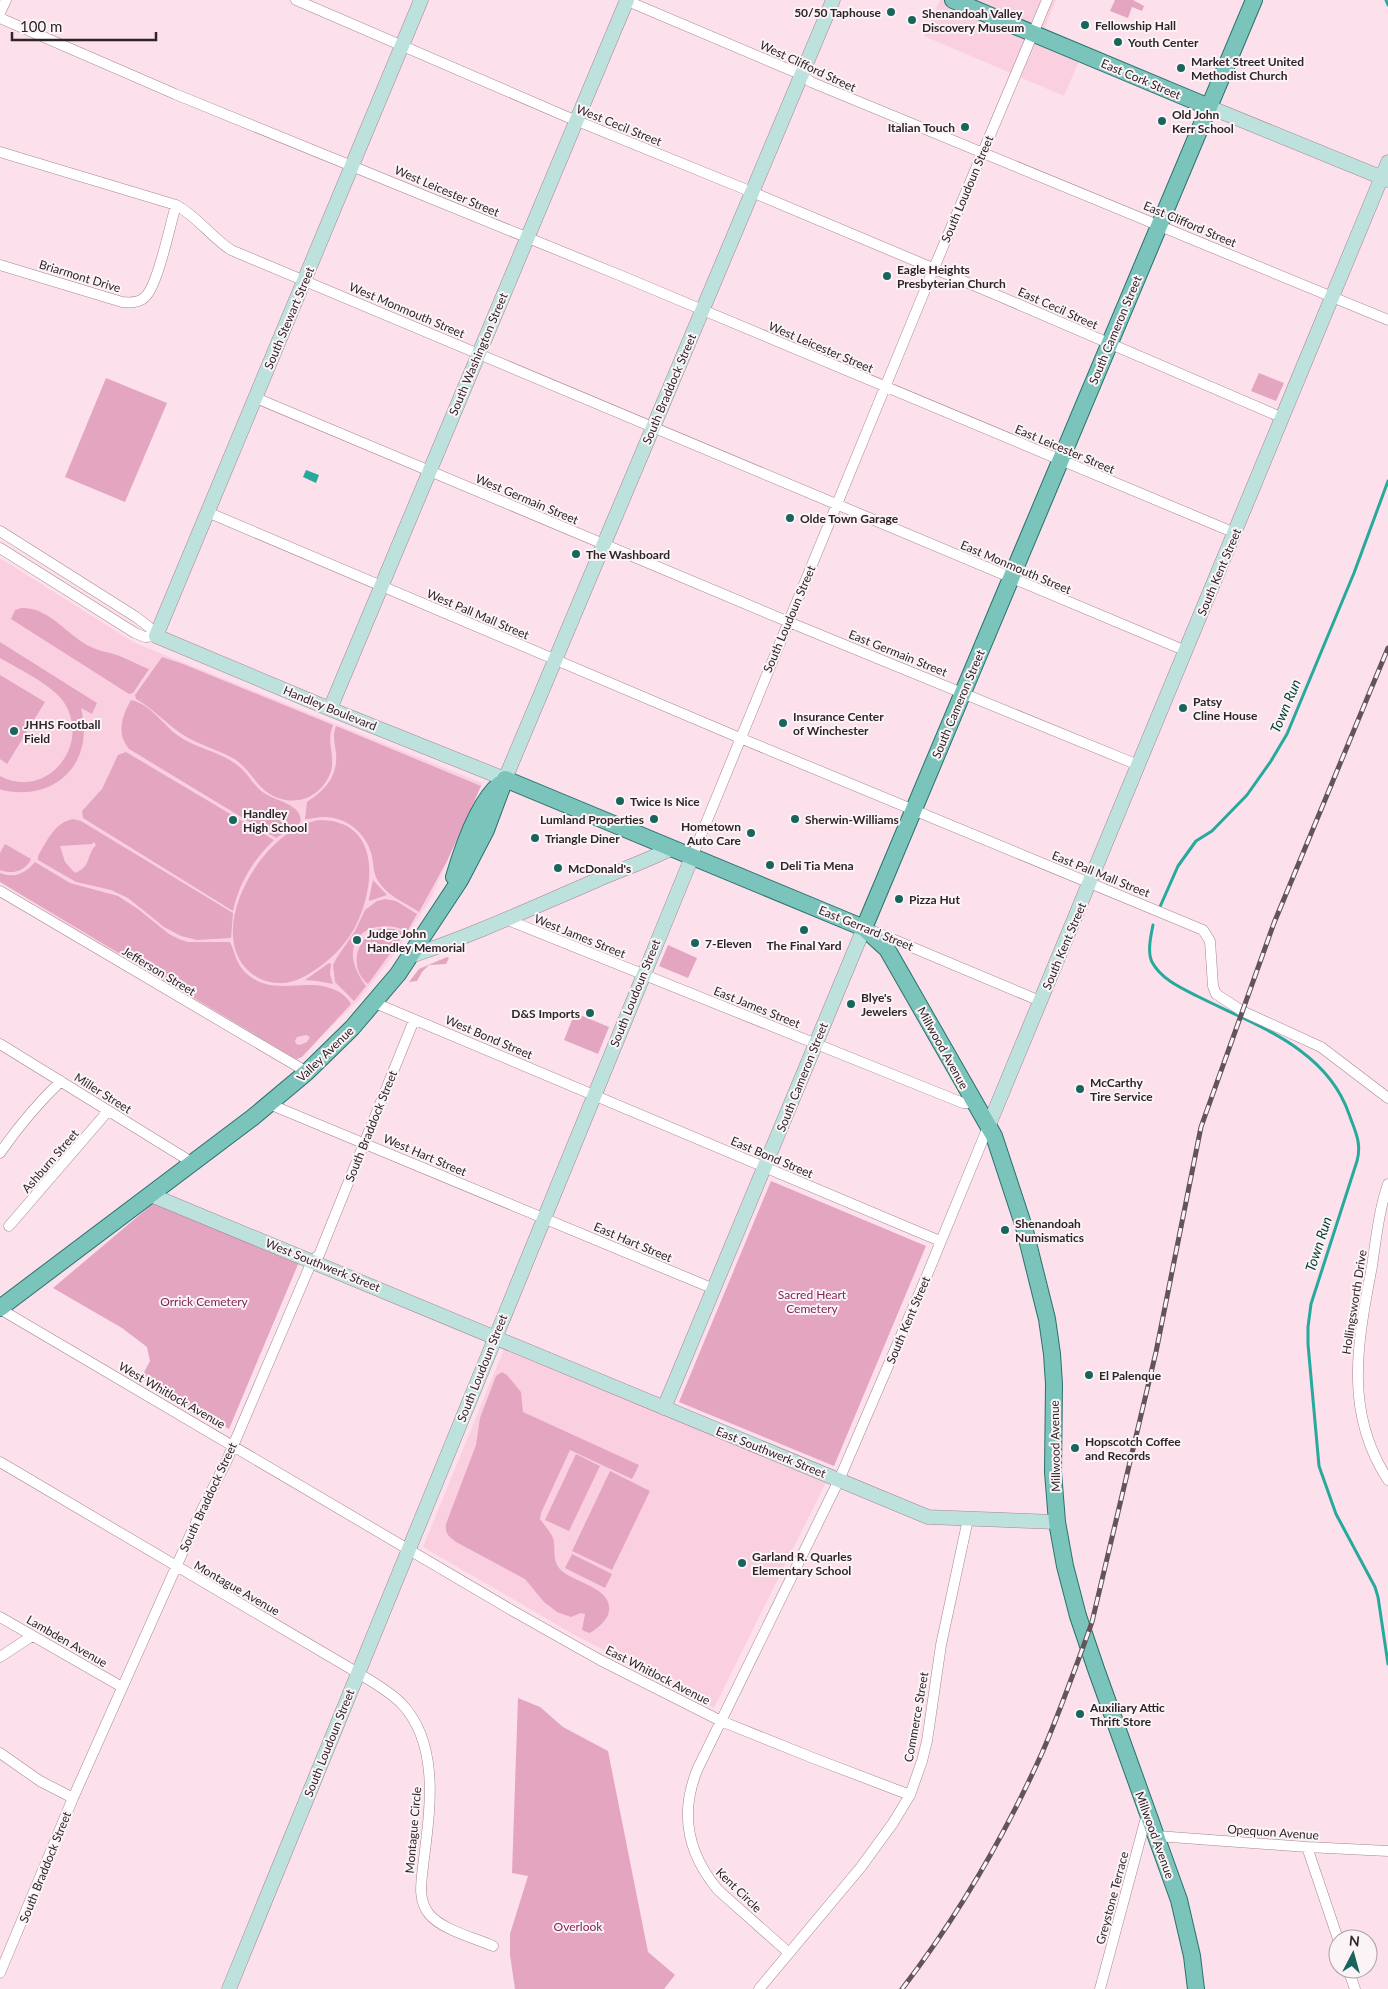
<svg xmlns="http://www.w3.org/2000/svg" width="1388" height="1989" viewBox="0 0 1388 1989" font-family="Lato,sans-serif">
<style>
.built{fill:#fad0e1}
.green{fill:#e4a5c0;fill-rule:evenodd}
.water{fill:#27aa9c}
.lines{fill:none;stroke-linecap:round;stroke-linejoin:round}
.stream{stroke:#27aa9c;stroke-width:3}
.street-casing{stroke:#a58692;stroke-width:11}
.secondary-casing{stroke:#a58692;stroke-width:15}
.primary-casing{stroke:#28726b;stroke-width:18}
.street{stroke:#fff;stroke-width:10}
.secondary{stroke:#bde1dd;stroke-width:14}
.primary{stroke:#7bc4bc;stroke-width:16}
.rail-casing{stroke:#63535a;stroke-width:5}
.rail{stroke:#fbf4f7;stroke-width:3;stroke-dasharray:9;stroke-linecap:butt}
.poi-dot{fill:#19645c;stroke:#fbf4f7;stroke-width:2}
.labels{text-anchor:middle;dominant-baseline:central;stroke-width:4;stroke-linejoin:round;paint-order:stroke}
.poi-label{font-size:12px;font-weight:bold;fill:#302429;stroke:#fbf4f7;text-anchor:start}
.street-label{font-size:12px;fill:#302429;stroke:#fbf4f7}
.park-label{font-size:12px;fill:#842457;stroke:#fbf4f7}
.water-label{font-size:14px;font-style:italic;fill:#003a34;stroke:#fbf4f7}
</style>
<rect width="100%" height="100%" fill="#fce0eb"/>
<path class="built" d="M 940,0 L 1056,0 L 1039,42 L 1080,59 L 1064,96 L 924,36 Z
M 0,558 L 135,643 L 482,783 L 431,898 L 396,952 L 359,999 L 298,1060 L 95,942 L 0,882 Z
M 504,1349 L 826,1482 L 714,1708 L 573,1634 L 423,1547 Z"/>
<path class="green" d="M 1115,0 L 1133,0 L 1144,6 L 1142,11 L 1132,7 L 1128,18 L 1110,11 Z
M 1259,373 L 1284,383 L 1276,401 L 1251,391 Z
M 106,378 L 167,403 L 125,502 L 65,477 Z
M 21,608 C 50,607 66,635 91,647 C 99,651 108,652 117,655 C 128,659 138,665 149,669 L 133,693 L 129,694 L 11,619 L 15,610 Z
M 0,642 L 97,703 L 92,714 L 81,708 C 95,763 56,802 2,790 L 0,789 L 0,776 C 47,801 93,744 63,701 C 52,685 17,668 0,658 Z
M 162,657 L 183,664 L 333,725 C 324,746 341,761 325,783 C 310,805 281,806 262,788 C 253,779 247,768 236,760 C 220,750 201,746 185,736 C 167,725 154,709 136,699 L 135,695 Z
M 0,675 L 45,702 L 7,764 L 0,759 Z
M 131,700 C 149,703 163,724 177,735 C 195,748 218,751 236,764 C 246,771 251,781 259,789 C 270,801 305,803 300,823 L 276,838 L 129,749 C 116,733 122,716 131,700 Z
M 336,726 L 481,786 L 447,861 L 419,912 C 407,904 390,897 381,885 C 373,876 374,867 372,856 C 367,834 347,817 324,817 C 318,817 311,819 305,819 L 307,802 C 325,790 338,777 336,753 C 335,743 332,737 336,726 Z
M 126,752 L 274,840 C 253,860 239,883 233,911 L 83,818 L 82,811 L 102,789 L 118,755 Z
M 73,819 L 81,821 L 233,913 L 231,938 L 197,940 L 181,936 L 164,927 L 128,898 L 111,890 L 76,882 L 38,860 L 38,856 C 47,841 54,823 73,819 ZM 94,842 L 96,845 C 86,855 92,866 75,873 L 65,862 L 60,846 L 92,844 Z
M 321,820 C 383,821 375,891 354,929 C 344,947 329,961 312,972 C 301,979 290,984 277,983 C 268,983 259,979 252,974 C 200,934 264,825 321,820 Z
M 5,844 L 31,859 C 26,871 12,875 0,870 L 0,853 Z
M 35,862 L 70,883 L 118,896 L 138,909 L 169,934 L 179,939 L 188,942 L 230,942 C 235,952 236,964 246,973 C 275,1000 308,973 341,993 C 345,996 349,1000 351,1004 L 302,1057 L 296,1059 L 0,882 L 0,873 C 14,879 26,873 35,862 ZM 306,1035 L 310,1037 L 307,1042 L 300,1045 L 296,1044 L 295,1041 L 297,1037 Z
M 373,880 L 387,895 L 369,901 L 369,899 Z
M 385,899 L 396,901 L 417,914 L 407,932 C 393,923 367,924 357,939 C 347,955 357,974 366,986 L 354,1001 L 335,982 L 333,965 L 336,959 L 355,931 L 365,910 L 377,901 Z
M 381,928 L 394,929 L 405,933 L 368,984 C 347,967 357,936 381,928 Z
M 668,945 L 697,958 L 688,978 L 659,966 Z
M 447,957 L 449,958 L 446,964 L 429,965 L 422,972 L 417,981 L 409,982 L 419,969 Z
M 329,963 L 331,964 L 330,974 L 333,984 L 317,981 L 305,980 Z
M 580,1015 L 609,1027 L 598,1054 L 564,1040 L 572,1020 Z
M 771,1181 L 926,1246 L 834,1466 L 679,1402 Z
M 155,1202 L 299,1262 L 229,1429 L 141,1378 L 150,1361 L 147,1347 L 122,1328 L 53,1288 Z
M 502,1372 L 507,1375 L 521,1392 L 523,1412 L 639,1465 L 632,1479 L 570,1450 L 541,1513 L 540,1519 C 545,1526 550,1531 553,1538 C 556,1548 552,1559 559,1568 C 571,1583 617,1587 608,1615 C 605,1622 596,1630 589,1633 L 582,1630 L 585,1614 L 581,1613 L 571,1617 L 557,1612 L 544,1602 L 525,1579 L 456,1542 C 448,1536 445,1534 446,1524 L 476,1445 L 480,1418 L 496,1376 Z
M 576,1454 L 600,1466 L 569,1531 L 545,1520 Z
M 610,1471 L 650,1491 L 612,1570 L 572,1551 Z
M 572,1554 L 612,1574 L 605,1588 L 565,1568 Z
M 518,1698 L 540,1707 L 563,1727 L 608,1751 L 648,1952 L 675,1975 L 664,1989 L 515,1989 L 510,1955 L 510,1934 L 528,1876 L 512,1873 Z"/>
<path class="water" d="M 306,470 L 319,475 L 316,483 L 303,477 Z"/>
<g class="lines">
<path class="stream" d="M 1386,0 L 1388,5
M 1159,909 L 1178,866 L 1196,841 L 1212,831 L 1247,795 L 1271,761 L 1287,734 L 1354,573 L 1388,481
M 1153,925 C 1151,935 1147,952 1152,962 C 1161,979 1181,988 1197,996 C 1254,1025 1326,1047 1349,1114 C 1355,1131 1362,1143 1357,1161 L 1311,1304 L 1308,1327 L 1308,1344 L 1319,1466 L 1336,1514 L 1375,1587 L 1378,1597 L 1388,1664"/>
<g class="street-casing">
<path id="street" d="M 296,0 L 565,116 L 752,192 L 999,296 L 1283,418
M 625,0 L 802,75 L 811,82 L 1388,320
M 0,13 L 6,0
M 0,18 L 175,94 L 624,277 L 1235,533
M 0,152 L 176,205 C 198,217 211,237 231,250 L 1186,651
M 0,265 L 122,302 C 130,303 139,303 145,297 C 158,285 170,225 176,205
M 256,398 L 796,625 L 1138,765
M 207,512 L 740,738 L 1203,930 L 1210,941 L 1213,986 L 1216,994 L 1242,1011 L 1321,1047 L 1388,1098
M 0,531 L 136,617 L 149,627 L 156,636 L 145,637 L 135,633 L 0,548
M 692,857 L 934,268 L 1047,0
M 0,891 L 307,1072
M 508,920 L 963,1103 L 974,1103
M 871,930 L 1040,1001
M 375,1003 L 940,1241
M 0,1044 L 193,1163
M 269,1104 L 714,1289
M 0,1153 C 18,1127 38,1103 61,1081
M 1388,1184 C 1379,1210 1376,1239 1372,1266 C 1358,1341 1343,1411 1388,1480
M 9,1226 L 108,1111
M 0,1309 L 513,1611 L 600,1660 L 721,1721 L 813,1758 L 910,1795
M 0,1462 L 358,1673 C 373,1682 389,1691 401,1703 C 442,1746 429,1815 423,1867 C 421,1884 418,1900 429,1914 C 442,1930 475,1938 493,1946
M 0,1617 L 122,1687
M 0,1657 L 32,1636
M 0,1753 L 40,1781 L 73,1798
M 1157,1836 L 1307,1847 L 1388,1851
M 1307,1847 L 1338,1939
M 789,1953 L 718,1890 C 687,1853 679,1813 698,1768 L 839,1480 L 925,1280 L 988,1127
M 1348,1969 L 1355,1989
M 0,1973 L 73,1798 L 197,1520 L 227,1460 L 312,1261 L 319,1255 L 414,1020
M 759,1989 L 861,1867 L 893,1823 L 910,1795 L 922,1761 L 927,1741 L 941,1645 L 968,1519
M 1100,1989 L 1147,1814"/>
</g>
<g class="secondary-casing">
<path id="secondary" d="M 421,0 L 156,636 L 330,709 L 505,779 L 833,0
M 1209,107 L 1388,180
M 330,709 L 627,0
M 411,956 C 474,935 534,907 595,881 C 620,870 647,861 672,848
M 988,1127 L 1388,162
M 151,1195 L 928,1517 L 1057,1522
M 664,1408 L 864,928
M 229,1989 L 692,857"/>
</g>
<g class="primary-casing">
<path id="primary" d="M 953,0 L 1209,107
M 505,779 L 864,928 L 887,949 L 994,1136 L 1024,1227 L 1047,1319 L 1052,1354 L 1054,1384 L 1053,1472 L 1057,1522 L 1065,1566 L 1078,1616 L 1096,1669 L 1179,1900 L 1192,1956 L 1196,1989
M 454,877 C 462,850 478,802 500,784
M 864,928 L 1254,0
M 0,1308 L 252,1118 L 307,1072 L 352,1028 L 398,974 L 460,880 L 486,830 L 505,779"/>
</g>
<use href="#street" class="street"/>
<use href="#secondary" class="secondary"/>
<use href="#primary" class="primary"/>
<g class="rail-casing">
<path id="rail" d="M 902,1989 C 958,1916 1004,1837 1042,1753 C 1058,1716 1072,1677 1086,1639 L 1092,1622 L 1156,1352 L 1201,1127 L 1274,923 L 1388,648"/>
</g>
<use href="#rail" class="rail"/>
</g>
<g class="poi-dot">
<circle cx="891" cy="12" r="5"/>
<circle cx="912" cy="20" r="5"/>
<circle cx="1085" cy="25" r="5"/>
<circle cx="1118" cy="42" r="5"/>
<circle cx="1181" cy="68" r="5"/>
<circle cx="1162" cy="121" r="5"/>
<circle cx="965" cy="127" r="5"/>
<circle cx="887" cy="276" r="5"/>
<circle cx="790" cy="518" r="5"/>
<circle cx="576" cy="554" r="5"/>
<circle cx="1183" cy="708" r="5"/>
<circle cx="783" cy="723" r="5"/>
<circle cx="14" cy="731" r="5"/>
<circle cx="620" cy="801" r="5"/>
<circle cx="654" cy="819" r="5"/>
<circle cx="795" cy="819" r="5"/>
<circle cx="233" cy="820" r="5"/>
<circle cx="751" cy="833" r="5"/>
<circle cx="535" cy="838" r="5"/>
<circle cx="770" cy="865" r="5"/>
<circle cx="558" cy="868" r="5"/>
<circle cx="899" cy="899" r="5"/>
<circle cx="804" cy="930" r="5"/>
<circle cx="357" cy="940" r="5"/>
<circle cx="695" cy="943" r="5"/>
<circle cx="851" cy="1004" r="5"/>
<circle cx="590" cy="1013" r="5"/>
<circle cx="1080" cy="1089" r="5"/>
<circle cx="1005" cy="1230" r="5"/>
<circle cx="1089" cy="1375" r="5"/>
<circle cx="1075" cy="1448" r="5"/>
<circle cx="742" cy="1563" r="5"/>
<circle cx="1080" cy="1714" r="5"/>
</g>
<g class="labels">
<g class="poi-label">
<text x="881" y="12" text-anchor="end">50/50 Taphouse</text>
<text x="922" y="13">Shenandoah Valley<tspan x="922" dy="14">Discovery Museum</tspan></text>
<text x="1095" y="25">Fellowship Hall</text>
<text x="1128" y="42">Youth Center</text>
<text x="1191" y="61">Market Street United<tspan x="1191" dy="14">Methodist Church</tspan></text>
<text x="1172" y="114">Old John<tspan x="1172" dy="14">Kerr School</tspan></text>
<text x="955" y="127" text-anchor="end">Italian Touch</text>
<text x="897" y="269">Eagle Heights<tspan x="897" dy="14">Presbyterian Church</tspan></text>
<text x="800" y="518">Olde Town Garage</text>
<text x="586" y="554">The Washboard</text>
<text x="1193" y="701">Patsy<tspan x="1193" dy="14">Cline House</tspan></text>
<text x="793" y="716">Insurance Center<tspan x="793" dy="14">of Winchester</tspan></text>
<text x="24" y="724">JHHS Football<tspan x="24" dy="14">Field</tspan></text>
<text x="630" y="801">Twice Is Nice</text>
<text x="243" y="813">Handley<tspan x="243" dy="14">High School</tspan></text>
<text x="644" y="819" text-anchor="end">Lumland Properties</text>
<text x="805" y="819">Sherwin-Williams</text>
<text x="741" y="826" text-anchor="end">Hometown<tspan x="741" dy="14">Auto Care</tspan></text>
<text x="545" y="838">Triangle Diner</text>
<text x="780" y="865">Deli Tia Mena</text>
<text x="568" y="868">McDonald's</text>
<text x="909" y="899">Pizza Hut</text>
<text x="367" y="933">Judge John<tspan x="367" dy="14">Handley Memorial</tspan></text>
<text x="705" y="943">7-Eleven</text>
<text x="804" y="945" text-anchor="middle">The Final Yard</text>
<text x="861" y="997">Blye's<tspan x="861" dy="14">Jewelers</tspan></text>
<text x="580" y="1013" text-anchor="end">D&amp;S Imports</text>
<text x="1090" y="1082">McCarthy<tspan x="1090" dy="14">Tire Service</tspan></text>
<text x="1015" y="1223">Shenandoah<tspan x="1015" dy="14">Numismatics</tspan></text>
<text x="1099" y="1375">El Palenque</text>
<text x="1085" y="1441">Hopscotch Coffee<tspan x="1085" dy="14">and Records</tspan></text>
<text x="752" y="1556">Garland R. Quarles<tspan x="752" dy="14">Elementary School</tspan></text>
<text x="1090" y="1707">Auxiliary Attic<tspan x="1090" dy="14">Thrift Store</tspan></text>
</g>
<g class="street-label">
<text transform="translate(808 66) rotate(25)">West Clifford Street</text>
<text transform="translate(1141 79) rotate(23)">East Cork Street</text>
<text transform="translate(619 125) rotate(22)">West Cecil Street</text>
<text transform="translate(967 189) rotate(-67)">South Loudoun Street</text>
<text transform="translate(447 191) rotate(23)">West Leicester Street</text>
<text transform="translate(1190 224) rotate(23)">East Clifford Street</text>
<text transform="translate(80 276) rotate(17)">Briarmont Drive</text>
<text transform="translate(1058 308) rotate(24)">East Cecil Street</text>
<text transform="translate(407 310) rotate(23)">West Monmouth Street</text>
<text transform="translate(289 318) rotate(-67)">South Stewart Street</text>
<text transform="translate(1115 330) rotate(-67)">South Cameron Street</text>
<text transform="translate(821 347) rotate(23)">West Leicester Street</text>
<text transform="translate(478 354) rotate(-67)">South Washington Street</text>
<text transform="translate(669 389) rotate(-67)">South Braddock Street</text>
<text transform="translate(1065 449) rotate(23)">East Leicester Street</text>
<text transform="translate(527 499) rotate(23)">West Germain Street</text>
<text transform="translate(1016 567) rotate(23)">East Monmouth Street</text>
<text transform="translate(1219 572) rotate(-67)">South Kent Street</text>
<text transform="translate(478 614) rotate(23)">West Pall Mall Street</text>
<text transform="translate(789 619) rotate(-67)">South Loudoun Street</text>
<text transform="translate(898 653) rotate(22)">East Germain Street</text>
<text transform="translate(958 704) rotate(-67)">South Cameron Street</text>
<text transform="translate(330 708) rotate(22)">Handley Boulevard</text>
<text transform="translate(1101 874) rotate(22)">East Pall Mall Street</text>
<text transform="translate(866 928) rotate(22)">East Gerrard Street</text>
<text transform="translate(580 936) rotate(22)">West James Street</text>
<text transform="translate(1064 946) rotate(-67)">South Kent Street</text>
<text transform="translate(159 971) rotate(31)">Jefferson Street</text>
<text transform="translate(635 993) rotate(-68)">South Loudoun Street</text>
<text transform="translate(757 1007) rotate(22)">East James Street</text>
<text transform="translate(489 1037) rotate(23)">West Bond Street</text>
<text transform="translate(943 1048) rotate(61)">Millwood Avenue</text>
<text transform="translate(325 1054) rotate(-44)">Valley Avenue</text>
<text transform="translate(802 1077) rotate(-68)">South Cameron Street</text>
<text transform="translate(103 1093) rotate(32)">Miller Street</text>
<text transform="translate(371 1126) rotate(-68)">South Braddock Street</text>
<text transform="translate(425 1155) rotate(23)">West Hart Street</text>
<text transform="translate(772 1157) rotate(23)">East Bond Street</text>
<text transform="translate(50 1161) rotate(-49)">Ashburn Street</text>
<text transform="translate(633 1242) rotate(23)">East Hart Street</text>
<text transform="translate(323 1265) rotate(22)">West Southwerk Street</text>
<text transform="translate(1354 1302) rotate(-81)">Hollingsworth Drive</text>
<text transform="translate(908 1320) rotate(-67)">South Kent Street</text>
<text transform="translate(482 1368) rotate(-68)">South Loudoun Street</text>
<text transform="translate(172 1395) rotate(30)">West Whitlock Avenue</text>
<text transform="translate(1055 1446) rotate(-91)">Millwood Avenue</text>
<text transform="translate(771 1452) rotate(22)">East Southwerk Street</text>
<text transform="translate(208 1497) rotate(-65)">South Braddock Street</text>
<text transform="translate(237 1588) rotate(30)">Montague Avenue</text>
<text transform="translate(67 1641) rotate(30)">Lambden Avenue</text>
<text transform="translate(658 1675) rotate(27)">East Whitlock Avenue</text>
<text transform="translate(916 1717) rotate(-80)">Commerce Street</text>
<text transform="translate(329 1743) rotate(-68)">South Loudoun Street</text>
<text transform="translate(413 1830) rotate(-85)">Montague Circle</text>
<text transform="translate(1273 1832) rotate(4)">Opequon Avenue</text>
<text transform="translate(1155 1835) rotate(70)">Millwood Avenue</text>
<text transform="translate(45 1867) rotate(-68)">South Braddock Street</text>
<text transform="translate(739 1890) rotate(44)">Kent Circle</text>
<text transform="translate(1112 1898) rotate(-75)">Greystone Terrace</text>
</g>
<g class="park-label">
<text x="812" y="1294">Sacred Heart<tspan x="812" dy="14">Cemetery</tspan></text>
<text x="204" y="1301">Orrick Cemetery</text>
<text x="578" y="1926">Overlook</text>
</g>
<g class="water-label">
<text transform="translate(1285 706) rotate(-67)">Town Run</text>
<text transform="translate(1318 1244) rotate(-72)">Town Run</text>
</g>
</g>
<g transform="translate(1353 1954) rotate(6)"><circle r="24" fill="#fbf4f7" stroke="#aaa1a5"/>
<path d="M0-4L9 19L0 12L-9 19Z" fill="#19645c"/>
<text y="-8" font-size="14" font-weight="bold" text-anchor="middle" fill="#302429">N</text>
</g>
<path d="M12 32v8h144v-8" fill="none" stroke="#302429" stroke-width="2.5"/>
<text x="20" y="32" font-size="15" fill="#302429" stroke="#fbf4f7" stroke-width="4" paint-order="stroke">100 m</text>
</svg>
